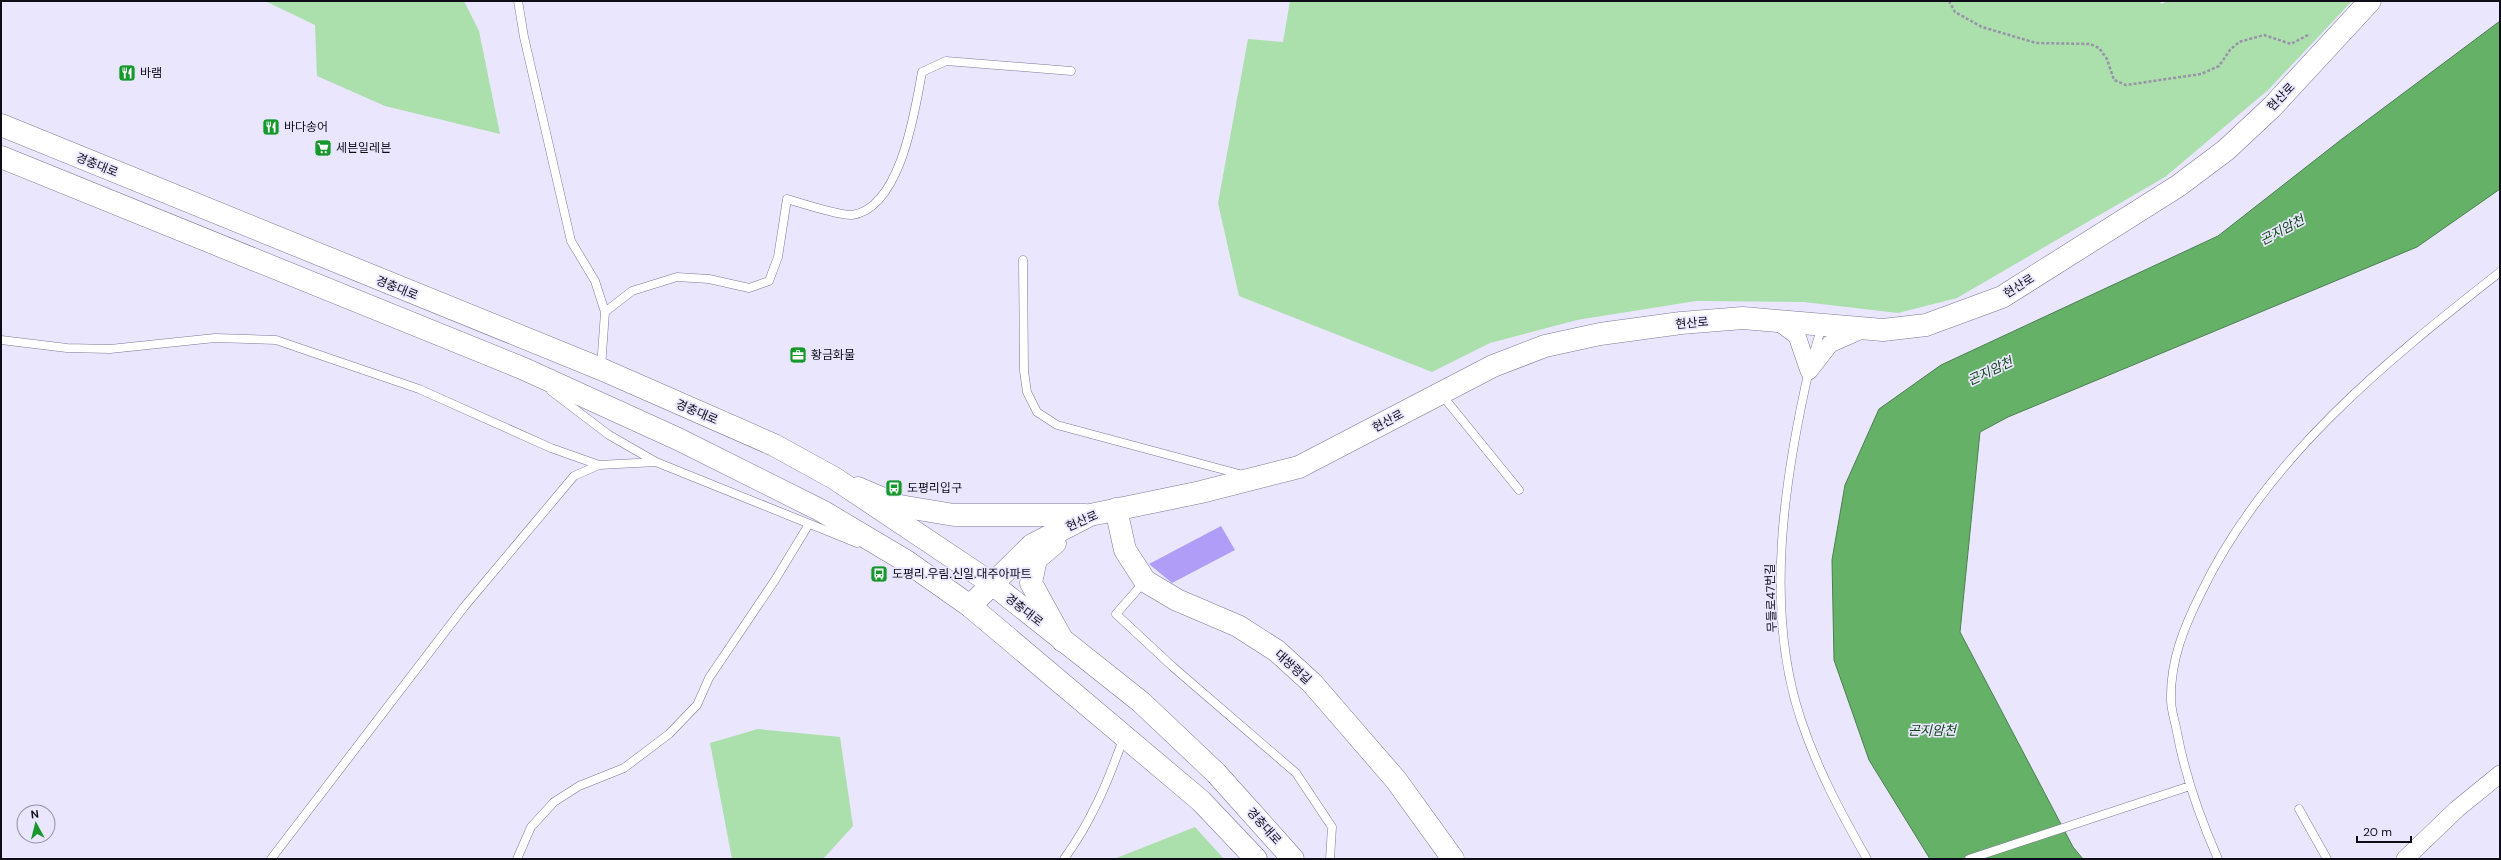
<svg xmlns="http://www.w3.org/2000/svg" width="2501" height="860" viewBox="0 0 2501 860" font-family="'DM Sans','Noto Sans KR',sans-serif">
<style>
.green{fill:#abdfab}
.water{fill:#65b168;stroke:#4b804f}
.building{fill:#af9df7}
.lines{fill:none;stroke-linecap:round;stroke-linejoin:round}
.lane-casing{stroke:#7d7993;stroke-width:9}
.street-casing{stroke:#7d7993;stroke-width:18}
.secondary-casing{stroke:#7d7993;stroke-width:23}
.primary-casing{stroke:#7d7993;stroke-width:23}
.path{stroke:#9794a7;stroke-width:2.5;stroke-dasharray:3 2;stroke-linecap:butt}
.lane{stroke:#fff;stroke-width:8}
.street{stroke:#fff;stroke-width:17}
.secondary{stroke:#fff;stroke-width:22}
.primary{stroke:#fff;stroke-width:22}
.labels{text-anchor:middle;dominant-baseline:central;stroke-width:3.5;stroke-linejoin:round;paint-order:stroke}
.poi-label{font-size:12px;fill:#0e0c16;stroke:#eae6fe;text-anchor:start}
.street-label{font-size:12px;fill:#0e0c16;stroke:#eae6fe}
.water-label{font-size:13px;font-style:italic;fill:#0d4414;stroke:#eae6fe}
</style>
<rect width="100%" height="100%" fill="#eae6fe"/>
<path class="green" d="M 265,1 L 464,1 L 479,31 L 500,134 L 385,106 L 317,76 L 315,25 Z
M 1290,1 L 2160,1 L 2161,4 L 2168,1 L 2352,1 L 2268,90 L 2165,177 L 1957,298 L 1898,313 L 1804,302 L 1696,301 L 1577,320 L 1490,343 L 1432,372 L 1239,296 L 1218,203 L 1248,39 L 1283,42 Z
M 758,729 L 840,737 L 853,826 L 823,859 L 732,859 L 710,743 Z
M 1195,827 L 1224,859 L 1114,859 Z"/>
<path class="water" d="M 2500,21 L 2500,189 L 2417,247 L 2008,417 L 1980,432 L 1960,632 L 2073,847 L 2083,859 L 1930,859 L 1869,760 L 1834,660 L 1832,560 L 1845,485 L 1879,409 L 1941,365 L 2218,236 L 2342,139 Z"/>
<path class="building" d="M 1221,526 L 1235,550 L 1172,583 L 1149,564 Z"/>
<g class="lines">
<g class="lane-casing">
<path id="lane" d="M 518,1 L 524,37 L 571,241 L 595,281 L 605,312 L 601,368
M 1023,260 L 1024,371 L 1027,392 L 1037,412 L 1057,425 L 1243,475
M 605,312 L 632,291 L 677,277 L 709,279 L 749,288 L 769,281 L 778,257 L 787,199 C 800,203 841,216 852,215 C 901,208 915,110 922,72 L 946,61 L 1071,71
M 1,340 L 67,348 L 110,349 L 215,338 L 276,340 L 419,389 L 551,448 L 599,465
M 1812,359 L 1822,326
M 1809,370 C 1784,480 1764,610 1801,720 C 1818,771 1841,813 1867,859
M 551,391 L 609,435 L 656,462 L 857,543
M 1441,394 L 1519,490
M 1145,581 L 1116,614 L 1173,667 L 1296,773 L 1332,827 L 1330,859
M 2299,809 L 2327,859
M 271,859 L 464,607 L 574,476 L 599,465 L 656,462
M 517,859 L 531,827 L 554,802 L 579,786 L 624,768 L 669,734 L 697,705 L 709,678 L 775,580 L 809,524
M 1064,859 C 1091,822 1108,782 1123,739
M 1969,859 L 2190,786
M 2218,859 C 2200,818 2185,776 2177,732 C 2175,721 2171,710 2171,700 C 2170,661 2184,627 2201,593 C 2266,458 2384,363 2500,272"/>
</g>
<g class="street-casing">
<path id="street" d="M 1777,321 L 1797,336 L 1809,371
M 1809,371 L 1830,344 L 1864,329
M 2405,859 L 2457,809 L 2500,774"/>
</g>
<g class="secondary-casing">
<path id="secondary" d="M 858,488 L 900,506 L 954,515 L 1085,515
M 1116,509 L 1125,550 L 1145,581 L 1177,600 L 1238,626 L 1277,651 L 1312,683 L 1396,780 L 1453,859
M 1055,543 L 1036,559 L 1031,583 L 1063,641
M 970,606 L 1032,545 L 1090,515 L 1201,492 L 1299,467 L 1493,366 L 1545,346 L 1600,334 L 1681,323 L 1743,318 L 1883,330 L 1926,325 L 2002,297 L 2178,186 L 2226,150 L 2272,107 L 2370,1"/>
</g>
<g class="primary-casing">
<path id="primary" d="M 1,125 L 601,369 L 774,445 L 834,478 L 991,583 L 1141,702 L 1216,773 L 1293,859
M 1,157 L 522,368 L 678,439 L 822,511 L 906,561 L 970,606 L 1201,801 L 1256,859"/>
</g>
<path class="path" d="M 1949,1 L 1955,12 L 1982,27 L 2036,43 L 2090,44 L 2099,48 L 2107,59 L 2114,80 L 2126,85 L 2201,74 L 2219,66 L 2230,50 L 2239,42 L 2264,35 L 2291,44 L 2310,34"/>
<use href="#lane" class="lane"/>
<use href="#street" class="street"/>
<use href="#secondary" class="secondary"/>
<use href="#primary" class="primary"/>
</g>
<defs>
<g id="restaurant-square" transform="scale(0.9)"><rect x="-9" y="-9" width="18" height="18" rx="4" fill="#16982d" stroke="#eae6fe"/><path d="M-5-6h1v4h1v-4h1v4h1v-4h1v5L-1.5 .5V6h-2V.5L-5-1ZM5-6V6H3V1.5H1.5Q1.5-4 5-6Z" fill="#fff"/></g>
<g id="supermarket-square" transform="scale(0.9)"><rect x="-9" y="-9" width="18" height="18" rx="4" fill="#16982d" stroke="#eae6fe"/><path d="M-6-5.5h2.5l.6 2H6L4.5 2H-2.5L-4.4-4H-6ZM-1.5 3.2a1.3 1.3 0 1 0 .1 0ZM3 3.2a1.3 1.3 0 1 0 .1 0Z" fill="#fff"/></g>
<g id="office-square" transform="scale(0.9)"><rect x="-9" y="-9" width="18" height="18" rx="4" fill="#16982d" stroke="#eae6fe"/><path d="M-6-3h4V-5.5h4V-3h4V5H-6ZM-1-4.5V-3h2v-1.5ZM-6 0V1H6V0Z" fill="#fff"/></g>
<g id="bus-square" transform="scale(0.9)"><rect x="-9" y="-9" width="18" height="18" rx="4" fill="#16982d" stroke="#eae6fe"/><path d="M-5-6H5V4H4V6H2V4H-2V6H-4V4H-5ZM-3.5-4V0h7V-4ZM-3.5 1.2v1.5H-2V1.2ZM2 1.2v1.5H3.5V1.2Z" fill="#fff"/></g>
</defs>
<g fill-rule="evenodd">
<use href="#restaurant-square" x="127" y="73"/>
<use href="#restaurant-square" x="271" y="127"/>
<use href="#supermarket-square" x="323" y="148"/>
<use href="#office-square" x="798" y="355"/>
<use href="#bus-square" x="894" y="488"/>
<use href="#bus-square" x="879" y="574"/>
</g>
<g class="labels">
<g class="poi-label">
<text x="140" y="73">바램</text>
<text x="284" y="127">바다송어</text>
<text x="336" y="148">세븐일레븐</text>
<text x="811" y="355">황금화물</text>
<text x="907" y="488">도평리입구</text>
<text x="892" y="574">도평리.우림.신일.대주아파트</text>
</g>
<g class="street-label">
<text transform="translate(2281 97) rotate(-46)">현산로</text>
<text transform="translate(97 165) rotate(22)">경충대로</text>
<text transform="translate(2019 286) rotate(-32)">현산로</text>
<text transform="translate(397 288) rotate(22)">경충대로</text>
<text transform="translate(1692 323) rotate(-5)">현산로</text>
<text transform="translate(697 412) rotate(23)">경충대로</text>
<text transform="translate(1388 421) rotate(-28)">현산로</text>
<text transform="translate(1082 521) rotate(-23)">현산로</text>
<text transform="translate(1771 598) rotate(-92)">무들로47번길</text>
<text transform="translate(1024 610) rotate(38)">경충대로</text>
<text transform="translate(1293 667) rotate(42)">대쌍령길</text>
<text transform="translate(1264 826) rotate(48)">경충대로</text>
</g>
<g class="water-label">
<text transform="translate(2282 230) rotate(-28)">곤지암천</text>
<text transform="translate(1990 371) rotate(-25)">곤지암천</text>
<text x="1932" y="730">곤지암천</text>
</g>
</g>
<rect width="2501" height="860" fill="none" stroke="#0e0c16" stroke-width="4"/>
<g transform="translate(36 824) rotate(353)"><circle r="19" fill="#eae6fe" stroke="#928fa1"/>
<path d="M0-3L7 15L0 10L-7 15Z" fill="#16982d"/>
<text y="-6" font-size="11" font-weight="bold" text-anchor="middle" fill="#0e0c16">N</text>
</g>
<path d="M2357 836v6h54v-6" fill="none" stroke="#0e0c16" stroke-width="2"/>
<text x="2363" y="836" font-size="12" fill="#0e0c16" stroke="#eae6fe" stroke-width="3" paint-order="stroke">20 m</text>
</svg>
